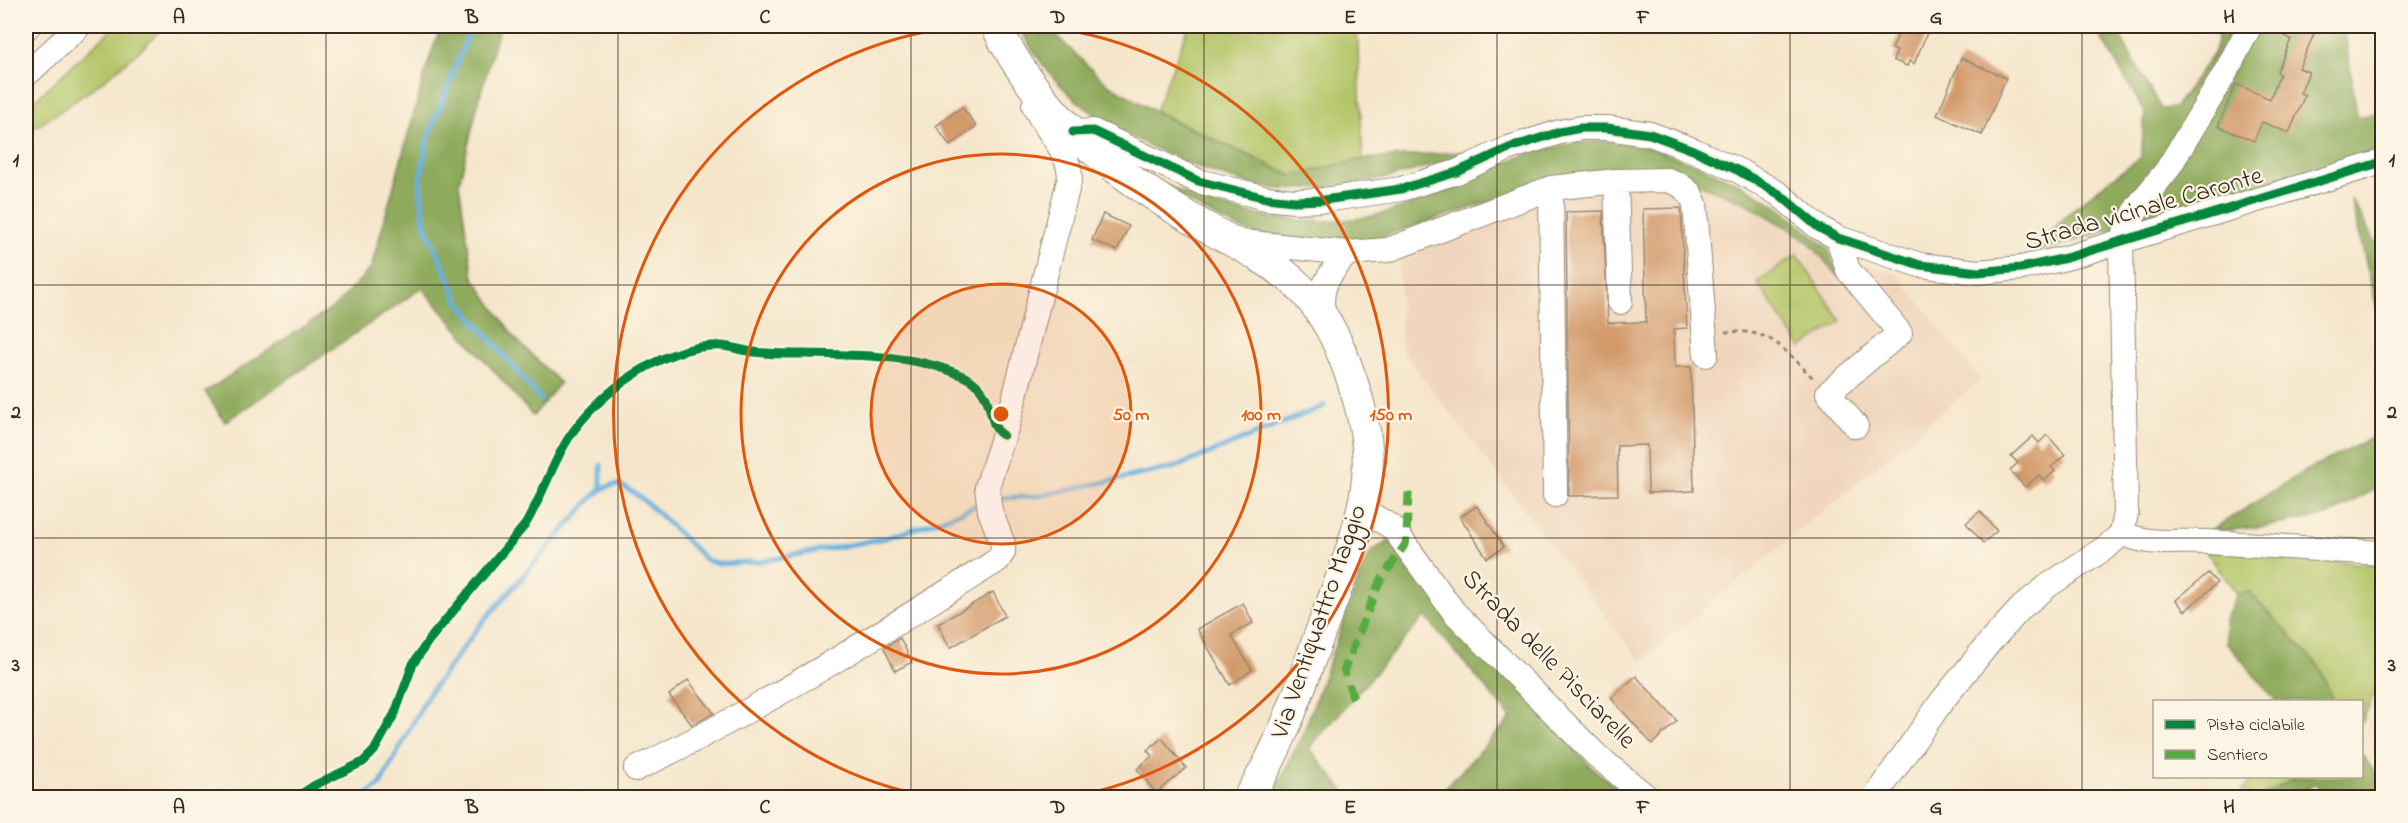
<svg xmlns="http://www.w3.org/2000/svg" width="2408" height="823" viewBox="0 0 2408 823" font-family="'Indie Flower',sans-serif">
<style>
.built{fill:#f0d6bc}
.green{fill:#b3c568;stroke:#777843;stroke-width:1.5}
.forest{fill:#8eaa5c;stroke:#646a3d;stroke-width:1.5}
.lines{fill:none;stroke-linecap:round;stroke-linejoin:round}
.stream{stroke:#66b0de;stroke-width:5}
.building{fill:#d29969}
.minor-casing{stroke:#988874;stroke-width:26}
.major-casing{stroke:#988874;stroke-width:32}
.path{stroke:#988874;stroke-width:3;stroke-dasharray:4.5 4.5;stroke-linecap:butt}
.minor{stroke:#fff;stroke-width:24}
.major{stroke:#fff;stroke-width:30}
.quiet{stroke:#55ab43;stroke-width:8;stroke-dasharray:15 8;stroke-linecap:butt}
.cycleway-casing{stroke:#fcf5e5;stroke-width:13}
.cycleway{stroke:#00873e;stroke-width:9}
.grid{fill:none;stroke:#3b2a1e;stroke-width:1.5;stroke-opacity:0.55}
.ring{fill:none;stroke:#df570d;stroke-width:3}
.labels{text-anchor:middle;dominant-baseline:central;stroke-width:4.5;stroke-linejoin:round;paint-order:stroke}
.street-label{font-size:26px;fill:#3b2a1e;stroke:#fcf5e5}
.centre{fill:#df570d;stroke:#fcf5e5;stroke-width:3}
.ring-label{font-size:18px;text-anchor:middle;font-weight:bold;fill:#df570d;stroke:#fcf5e5;stroke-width:4.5;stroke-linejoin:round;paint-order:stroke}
.neatline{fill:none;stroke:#3b2a1e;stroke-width:2}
.grid-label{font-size:20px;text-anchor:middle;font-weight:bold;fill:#3b2a1e}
</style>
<rect width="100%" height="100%" fill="#fcf5e5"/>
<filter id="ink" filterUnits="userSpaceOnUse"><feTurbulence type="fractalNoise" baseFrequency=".0167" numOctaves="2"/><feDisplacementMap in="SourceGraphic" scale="12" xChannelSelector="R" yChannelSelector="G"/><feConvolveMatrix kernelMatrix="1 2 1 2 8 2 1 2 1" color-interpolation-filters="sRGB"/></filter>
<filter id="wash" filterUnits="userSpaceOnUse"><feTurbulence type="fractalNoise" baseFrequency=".008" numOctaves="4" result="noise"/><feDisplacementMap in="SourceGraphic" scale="24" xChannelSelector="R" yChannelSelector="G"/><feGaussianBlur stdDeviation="1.35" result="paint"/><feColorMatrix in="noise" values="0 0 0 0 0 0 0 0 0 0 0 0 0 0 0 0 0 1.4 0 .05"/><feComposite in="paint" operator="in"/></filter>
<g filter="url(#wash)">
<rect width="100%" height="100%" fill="#f5e6cb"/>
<path class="built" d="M 1657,172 L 1704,186 L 1746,203 L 1785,226 L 1811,244 L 1839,278 L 1857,263 L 1896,273 L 1981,380 L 1641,662 L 1401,349 L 1399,232 L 1562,179 Z"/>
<path class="green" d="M 115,26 L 165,26 C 125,68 75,103 26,133 L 26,108 Z
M 1189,26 L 1357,26 L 1363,159 L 1292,176 L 1155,111 Z
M 1797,255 L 1841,321 L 1801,348 L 1757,282 Z
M 2205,550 L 2376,565 L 2382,576 L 2382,675 L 2362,722 L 2362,702 L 2334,701 L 2319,667 L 2250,592 L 2237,594 Z
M 2256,777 L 2297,777 L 2260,797 L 2255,797 L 2241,790 Z"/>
<path class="forest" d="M 441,26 L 500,26 L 479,99 L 459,184 L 473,277 L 514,337 L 560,383 L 533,416 L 422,288 L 225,422 L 205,392 L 334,307 L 371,268 L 427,66 Z
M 1018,26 L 1046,26 L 1106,83 L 1163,116 L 1292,176 L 1363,159 L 1474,151 C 1417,171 1371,186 1310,188 C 1300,189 1289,190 1279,189 C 1219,182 1122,139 1076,100 C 1052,80 1033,53 1018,26 Z
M 2094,26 L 2114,26 L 2161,109 L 2174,108 L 2215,52 L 2219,26 L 2344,26 L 2357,117 L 2382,113 L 2382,149 L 2041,251 C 2048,221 2115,177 2141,157 L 2145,112 Z
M 1607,141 L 1650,148 L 1693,163 L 1739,184 L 1779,207 L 1828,248 L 1839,278 L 1811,244 L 1785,226 L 1746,203 L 1704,186 L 1657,172 L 1562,179 L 1382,236 L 1383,244 L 1354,244 L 1256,234 C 1220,223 1188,201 1156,181 C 1175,189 1195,199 1215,205 C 1253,216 1303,223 1342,220 C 1381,218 1421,202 1456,187 C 1474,180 1491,168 1509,161 C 1541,148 1573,142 1607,141 Z
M 2351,199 L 2382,254 L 2382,329 Z
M 2382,433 L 2382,485 L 2327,516 L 2261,527 L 2208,532 L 2305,471 Z
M 1389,541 L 1591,767 L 1629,797 L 1437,797 L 1511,718 L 1425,616 L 1309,748 L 1349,797 L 1271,798 L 1303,734 L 1363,567 L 1372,551 Z
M 2250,592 L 2319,667 L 2334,701 L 2276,701 L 2227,643 L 2225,621 L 2237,594 Z
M 2362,755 L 2382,782 L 2382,797 L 2329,797 L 2315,784 L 2294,797 L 2260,797 L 2297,777 L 2362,776 Z"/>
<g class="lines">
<path class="stream" d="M 471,26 L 428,138 L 420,180 L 424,222 L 459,302 L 541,400
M 601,465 L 601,490
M 1002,498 L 1039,496 L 1176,467 L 1324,406
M 361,798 L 380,785 L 428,695 L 481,624 L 590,500 C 598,492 606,484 618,485 C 638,488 688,544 706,560 L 721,564 L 763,561 L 886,538 L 943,519 L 980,504"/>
</g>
<g id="blocks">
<path class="building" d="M 1902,26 L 1930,26 L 1914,64 L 1909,61 L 1907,66 L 1893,60 L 1897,51 L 1892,49 Z
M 2290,26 L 2301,26 L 2315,32 L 2299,68 L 2309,72 L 2300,93 L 2305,95 L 2289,133 L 2262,122 L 2254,141 L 2218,126 L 2236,84 L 2270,99 L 2280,74 L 2277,72 L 2291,39 L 2285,36 Z
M 1961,58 L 2006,78 L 1982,135 L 1937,115 Z
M 962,107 L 976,126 L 950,146 L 936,126 Z
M 1681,208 L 1687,328 L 1674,329 L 1675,367 L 1691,367 L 1694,491 L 1648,493 L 1647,445 L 1617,446 L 1618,495 L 1569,496 L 1566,212 L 1603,211 L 1608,323 L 1646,322 L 1643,209 Z
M 1103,214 L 1129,226 L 1117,251 L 1092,240 Z
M 2047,435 L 2065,455 L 2051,467 L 2055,471 L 2044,481 L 2039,475 L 2025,487 L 2010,470 L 2018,463 L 2011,456 L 2033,436 L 2039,443 Z
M 1477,506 L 1504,547 L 1487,558 L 1460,517 Z
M 1980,511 L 1997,531 L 1983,543 L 1966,523 Z
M 2208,573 L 2217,583 L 2185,611 L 2176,600 Z
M 993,592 L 1005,616 L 950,648 L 938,624 Z
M 1243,603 L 1253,623 L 1231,635 L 1252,670 L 1230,685 L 1197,629 Z
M 900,638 L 912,662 L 895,671 L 884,648 Z
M 1636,676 L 1677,721 L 1652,744 L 1611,698 Z
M 688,680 L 714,713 L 692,725 L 669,695 Z
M 1162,738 L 1186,768 L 1156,793 L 1137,769 L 1152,756 L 1147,750 Z"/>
</g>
</g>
<g filter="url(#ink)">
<use href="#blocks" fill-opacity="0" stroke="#988874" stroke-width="1.5"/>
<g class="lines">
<g class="minor-casing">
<path id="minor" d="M 26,28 L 28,26
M 26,75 L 79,26
M 1073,132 L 1093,131 L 1198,181 L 1266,198 L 1294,201 L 1324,200 L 1401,189 L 1457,172 L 1509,148 L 1560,132 L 1581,128 L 1607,128 L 1650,134 L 1693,150 L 1739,171 L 1779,194 L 1818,227 L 1838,238 L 1920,265 L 1978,272 L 2021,268 L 2066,258 L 2382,162
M 1616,181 L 1620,302
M 1551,188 L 1555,495
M 1838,238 L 1848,270 L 1900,333 L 1828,393 L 1856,426
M 1233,241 L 1347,253 L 1388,250 L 1551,188 L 1616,181 L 1668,180 L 1680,185 L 1690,193 L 1695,204 L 1706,355
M 1323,316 C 1319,284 1328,277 1347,253
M 1362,509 L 1393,528 L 1454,612 L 1596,755 L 1648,798
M 2122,533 C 2151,547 2177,540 2208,542 C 2266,545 2324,550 2382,553
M 636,769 C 761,709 880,634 998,560 L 1003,552 L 1003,544 L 990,511 L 987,487 L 1009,419 L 1070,177 C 1069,149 1044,130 1034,105 L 1040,94
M 1874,798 L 1942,701 L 1989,643 L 2022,607 L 2049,585 L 2108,546 L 2122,533 L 2126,513 L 2121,241 L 2138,206 L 2167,170 L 2223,77 L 2250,26"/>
</g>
<g class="major-casing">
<path id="major" d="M 996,26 C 1040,116 1110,171 1195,221 C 1228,240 1264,256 1293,281 C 1317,302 1334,332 1345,361 C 1359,397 1371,441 1367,479 C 1361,536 1335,591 1316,644 C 1297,697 1279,751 1248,798"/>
</g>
<path class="path" d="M 1725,332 C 1772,328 1783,349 1814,379"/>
<use href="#minor" class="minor"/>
<use href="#major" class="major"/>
<path class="quiet" d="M 1353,698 L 1344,670 L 1379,583 L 1406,543 L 1409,486"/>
<g class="cycleway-casing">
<path id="cycleway" d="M 1073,132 L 1093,131 L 1198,181 L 1266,198 L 1294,201 L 1324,200 L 1401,189 L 1457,172 L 1509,148 L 1560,132 L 1581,128 L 1607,128 L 1650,134 L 1693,150 L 1739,171 L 1779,194 L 1818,227 L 1838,238 L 1920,265 L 1978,272 L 2021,268 L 2066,258 L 2382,162
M 295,798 L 315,785 L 363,762 L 374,751 L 395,713 L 413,664 L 429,640 L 525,525 C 542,497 551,466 568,439 C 597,393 666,343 722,346 C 733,347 743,351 754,352 C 770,354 787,354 804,354 C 857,355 917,354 965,377 C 998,393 985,426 1003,435"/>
</g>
<use href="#cycleway" class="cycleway"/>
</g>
</g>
<path class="grid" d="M 326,26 L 326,798M 618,26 L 618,798M 911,26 L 911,798M 1204,26 L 1204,798M 1497,26 L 1497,798M 1790,26 L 1790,798M 2082,26 L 2082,798M 26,285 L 2382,285M 26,538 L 2382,538"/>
<circle cx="1001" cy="414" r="130" fill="#df570d" fill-opacity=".12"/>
<g class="ring">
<circle cx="1001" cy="414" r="130"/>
<circle cx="1001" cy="414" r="260"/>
<path d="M930 797A390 390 0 0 1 964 26M1038 26A390 390 0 0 1 1072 797"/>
</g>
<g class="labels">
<g class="street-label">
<text transform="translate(2144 210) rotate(-16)">Strada vicinale Caronte</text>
<text transform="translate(1320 622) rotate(-71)">Via Ventiquattro Maggio</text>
<text transform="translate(1548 660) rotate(46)">Strada delle Pisciarelle</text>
</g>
</g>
<circle cx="1001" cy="414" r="9" class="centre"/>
<g class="ring-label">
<text x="1131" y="420">50 m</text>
<text x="1261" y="420">100 m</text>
<text x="1391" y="420">150 m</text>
</g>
<rect width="2408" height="823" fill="none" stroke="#fcf5e5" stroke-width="66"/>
<rect x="2153" y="700" width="210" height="78" fill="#fcf5e5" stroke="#afa495" stroke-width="1.5"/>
<rect x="2165" y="720" width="30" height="9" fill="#00873e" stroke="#afa495" stroke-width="1.5"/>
<text x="2207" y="730" font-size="18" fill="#3b2a1e">Pista ciclabile</text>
<rect x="2165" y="750" width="30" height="9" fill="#55ab43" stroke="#afa495" stroke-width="1.5"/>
<text x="2207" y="760" font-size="18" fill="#3b2a1e">Sentiero</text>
<rect x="33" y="33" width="2342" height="757" class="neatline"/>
<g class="grid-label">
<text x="179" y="23">A</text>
<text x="472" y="23">B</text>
<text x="765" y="23">C</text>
<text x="1058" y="23">D</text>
<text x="1350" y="23">E</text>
<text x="1643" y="23">F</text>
<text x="1936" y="23">G</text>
<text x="2229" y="23">H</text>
<text x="16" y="166">1</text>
<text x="2392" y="166">1</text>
<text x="16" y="418">2</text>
<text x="2392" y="418">2</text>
<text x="16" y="671">3</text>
<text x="2392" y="671">3</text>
<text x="179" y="813">A</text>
<text x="472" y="813">B</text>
<text x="765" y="813">C</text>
<text x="1058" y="813">D</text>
<text x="1350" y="813">E</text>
<text x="1643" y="813">F</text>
<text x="1936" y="813">G</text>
<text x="2229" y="813">H</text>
</g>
</svg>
